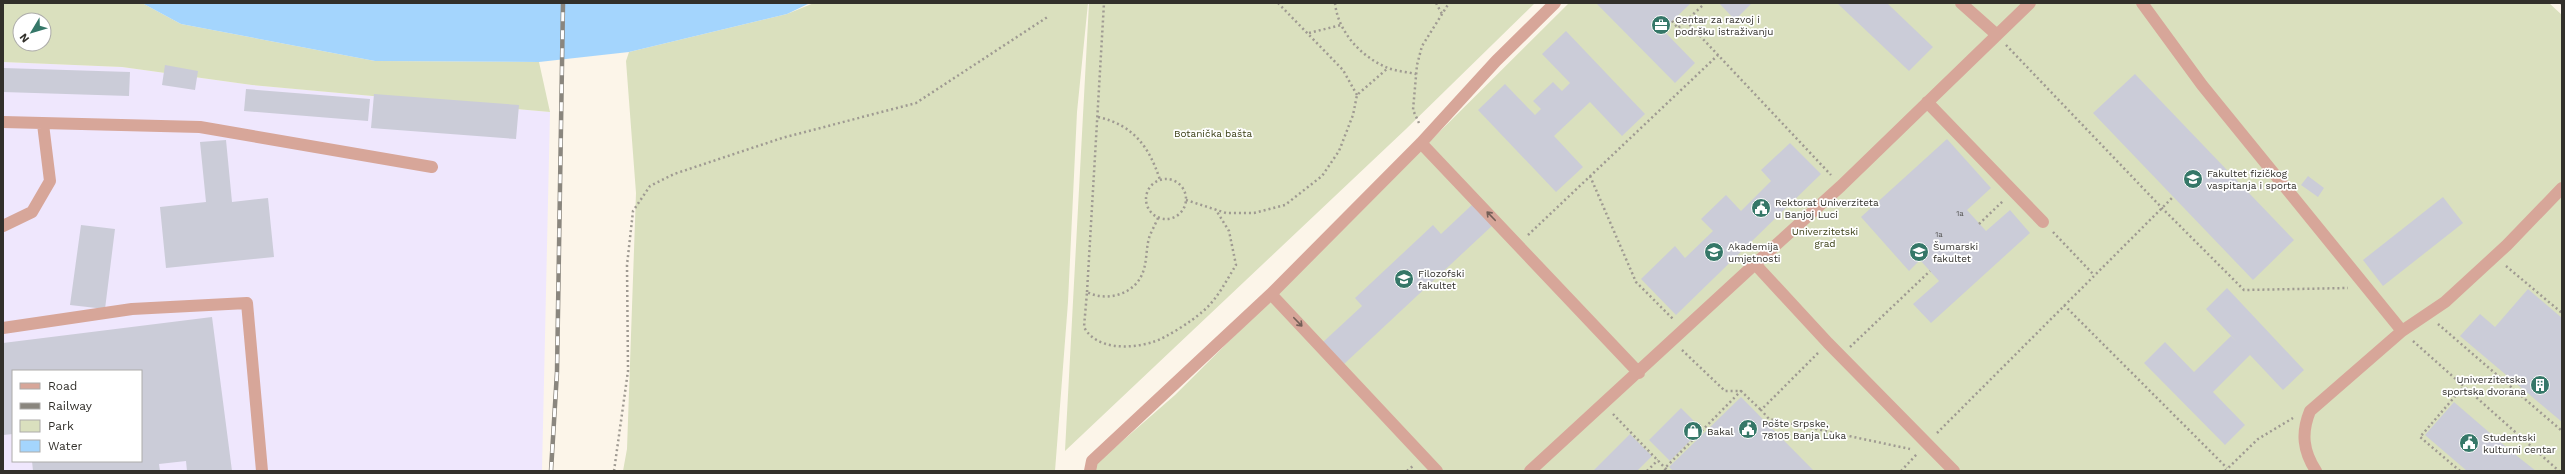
<svg xmlns="http://www.w3.org/2000/svg" width="2565" height="474" viewBox="0 0 2565 474" font-family="'Work Sans',sans-serif">
<style>
.industrial{fill:#efe7fd;fill-rule:evenodd}
.green{fill:#dae0be;fill-rule:evenodd}
.water{fill:#a4d5fd}
.building{fill:#cbccd8}
.lines{fill:none;stroke-linecap:round;stroke-linejoin:round}
.path{stroke:#9f9a92;stroke-width:2.5;stroke-dasharray:2 3;stroke-linecap:butt}
.minor{stroke:#d7a699;stroke-width:12}
.rail-casing{stroke:#8a867e;stroke-width:4.5}
.rail{stroke:#fff;stroke-width:3;stroke-dasharray:9;stroke-linecap:butt}
.oneway{stroke:#745f57}
.labels{text-anchor:middle;dominant-baseline:central;stroke-width:3.5;stroke-linejoin:round;paint-order:stroke}
.number-label{font-size:8px;fill:#585756}
.poi-label{font-size:10px;fill:#32302b;stroke:#fff;text-anchor:start}
.park-label{font-size:10px;fill:#3a3f15;stroke:#fff}
</style>
<rect width="100%" height="100%" fill="#fcf5e9"/>
<path class="industrial" d="M 3,62 L 122,67 L 252,85 L 550,112 L 542,471 L 3,471 ZM 13,371 L 141,371 L 141,461 L 13,461 Z"/>
<path class="green" d="M 3,3 L 142,3 L 181,24 L 375,61 L 539,62 L 550,112 L 252,85 L 122,67 L 3,62 ZM 20,20 L 44,20 L 44,44 L 20,44 Z
M 814,3 L 1088,3 L 1077,112 L 1068,302 L 1055,471 L 623,471 L 627,449 L 636,193 L 626,61 L 629,52 L 787,14 Z
M 1089,3 L 1535,3 L 1406,129 L 1065,451 Z
M 1569,3 L 2549,3 L 2562,15 L 2562,471 L 1088,471 L 1175,395 Z"/>
<path class="water" d="M 142,3 L 810,3 L 787,14 L 629,52 L 539,62 L 375,61 L 181,24 Z"/>
<path class="building" d="M 1596,3 L 1691,3 L 1663,30 L 1695,63 L 1675,83 Z
M 1719,3 L 1752,3 L 1735,20 Z
M 1837,3 L 1887,3 L 1933,47 L 1909,71 Z
M 1566,31 L 1645,114 L 1622,136 L 1590,102 L 1554,136 L 1583,167 L 1556,192 L 1478,110 L 1505,84 L 1535,115 L 1541,109 L 1533,101 L 1553,82 L 1562,91 L 1570,83 L 1542,54 Z
M 165,65 L 198,71 L 195,90 L 162,85 Z
M 3,68 L 130,72 L 129,96 L 3,92 Z
M 2135,74 L 2294,240 L 2253,280 L 2093,113 Z
M 246,89 L 370,99 L 368,121 L 244,111 Z
M 374,94 L 519,105 L 516,139 L 371,128 Z
M 1947,139 L 1991,188 L 1967,210 L 1986,231 L 2010,210 L 2030,233 L 1931,323 L 1913,304 L 1939,281 L 1920,260 L 1909,271 L 1861,217 Z
M 226,140 L 232,202 L 268,198 L 274,257 L 166,268 L 160,207 L 206,202 L 200,142 Z
M 1790,143 L 1821,174 L 1676,315 L 1641,279 L 1675,246 L 1685,258 L 1713,231 L 1701,219 L 1726,195 L 1741,211 L 1771,181 L 1761,170 Z
M 2308,176 L 2324,188 L 2318,197 L 2301,185 Z
M 2443,197 L 2463,223 L 2383,286 L 2363,260 Z
M 1475,202 L 1494,224 L 1343,365 L 1322,343 L 1362,306 L 1355,298 L 1433,225 L 1441,234 Z
M 81,225 L 115,229 L 105,309 L 70,305 Z
M 2227,288 L 2304,370 L 2283,390 L 2250,355 L 2213,392 L 2245,425 L 2225,445 L 2144,363 L 2165,342 L 2194,372 L 2231,336 L 2236,341 L 2206,309 Z
M 2528,289 L 2562,318 L 2562,422 L 2460,336 L 2480,314 L 2495,327 Z
M 212,317 L 232,471 L 187,471 L 186,461 L 159,464 L 160,471 L 33,471 L 32,461 L 141,461 L 141,371 L 13,371 L 13,434 L 3,435 L 3,343 Z
M 1741,397 L 1814,471 L 1673,471 L 1669,467 Z
M 2454,402 L 2512,452 L 2536,471 L 2467,471 L 2425,435 Z
M 1681,408 L 1702,429 L 1670,461 L 1649,440 Z
M 1630,434 L 1652,456 L 1637,471 L 1593,471 Z"/>
<g class="lines">
<path class="path" d="M 1278,3 L 1343,70 L 1357,95
M 1335,3 C 1338,32 1361,57 1388,68 C 1396,71 1407,72 1416,74
M 1436,3 L 1442,14
M 2561,3 L 2562,4
M 1672,21 L 1678,28 L 1686,21 L 1831,175
M 1686,21 L 1703,5 L 1702,3
M 1309,33 L 1341,25
M 2006,45 L 2162,208 L 2244,290 L 2348,288
M 1098,117 C 1133,125 1149,146 1160,180
M 1419,123 L 1413,110 L 1417,65 L 1422,46 L 1449,3
M 1590,176 L 1636,282 L 1674,320
M1146 199a20 20 0 1 1 40 0a20 20 0 1 1-40 0Z
M 1186,200 L 1226,213 L 1254,213 L 1285,205 L 1322,176 L 1339,151 L 1353,115 L 1357,95 L 1388,68
M 1158,218 C 1155,225 1151,232 1149,238 C 1146,249 1147,261 1143,272 C 1135,295 1106,302 1087,292 L 1084,327 C 1096,350 1130,349 1153,342 C 1166,338 1192,321 1202,312 C 1217,300 1226,281 1236,265 L 1229,231 L 1216,210
M 1979,224 L 2003,201
M 2053,232 L 2094,275
M 1528,235 L 1718,55
M 2506,266 L 2562,313
M 1087,292 L 1104,3
M 2064,305 L 2227,468
M 2438,324 L 2562,431
M 2413,341 L 2559,471
M 1850,347 L 1930,271
M 1682,350 L 1725,391 L 1741,391 L 1761,410
M 1818,353 L 1761,410 L 1769,419 L 1910,449
M 1613,414 L 1668,471
M 1937,433 L 2173,197
M 614,471 L 628,371 L 627,265 L 633,211 L 650,186 L 674,174 L 782,138 L 916,103 L 1049,16
M 1407,471 L 1413,466
M 1647,471 L 1658,460
M 1665,471 L 1665,468 L 1741,391
M 1901,471 L 1917,454
M 2225,471 L 2258,439 L 2293,418
M 2460,471 L 2420,437 L 2464,386"/>
<path class="minor" d="M 1961,3 L 1997,35
M 2142,3 L 2202,85 L 2402,331
M 1927,102 L 2043,222
M 3,122 L 200,127 L 432,167
M 1421,143 L 1639,373
M 3,226 L 32,212 L 50,181 L 43,124
M 1755,264 L 1841,186 L 2030,3
M 1271,294 L 1437,471
M 3,328 L 132,309 L 247,303 L 262,471
M 1090,471 L 1092,461 L 1271,294 L 1421,143 L 1496,61 L 1555,3
M 1530,471 L 1755,264 L 1828,343 L 1954,471
M 2316,471 C 2303,451 2301,433 2310,411 L 2402,331 L 2445,302 L 2507,245 L 2562,188"/>
<g class="rail-casing">
<path id="rail" d="M 551,471 L 557,372 L 563,3"/>
</g>
<use href="#rail" class="rail"/>
</g>
<defs><path id="oneway-shaft" d="M-6 0H5M1.5-3L5.5 0L1.5 3" fill="none" stroke-width="1.6" stroke-linecap="round" stroke-linejoin="round"/></defs>
<g class="oneway">
<use href="#oneway-shaft" transform="translate(1491 216) rotate(-134)"/>
<use href="#oneway-shaft" transform="translate(1298 322) rotate(46)"/>
</g>
<defs>
<g id="office-disc" transform="scale(1)"><circle r="9.5" fill="#357768" stroke="#fff"/><path d="M-6-3h4V-5.5h4V-3h4V5H-6ZM-1-4.5V-3h2v-1.5ZM-6 0V1H6V0Z" fill="#fff"/></g>
<g id="university-disc" transform="scale(1)"><circle r="9.5" fill="#357768" stroke="#fff"/><path d="M0-5L7-2L0 1L-7-2ZM-4 1L0 2.5L4 1V4Q0 6-4 4Z" fill="#fff"/></g>
<g id="civic-disc" transform="scale(1)"><circle r="9.5" fill="#357768" stroke="#fff"/><path d="M-.6-6.5H3V-4.5H.6V-3L4-1V1h2V6H-6V1h2V-1L-.6-3ZM-1.2 2.5V6h2.4V2.5Z" fill="#fff"/></g>
<g id="building-disc" transform="scale(1)"><circle r="9.5" fill="#357768" stroke="#fff"/><path d="M-4-6H4V6H1V3H-1V6H-4ZM-2.5-4.3h1.7v1.8h-1.7ZM.8-4.3h1.7v1.8H.8ZM-2.5-1h1.7V.8h-1.7ZM.8-1h1.7V.8H.8Z" fill="#fff"/></g>
<g id="shop-disc" transform="scale(1)"><circle r="9.5" fill="#357768" stroke="#fff"/><path d="M-5-2.5h2.3a2.7 3.5 0 0 1 5.4 0H5L5.5 6h-11ZM-1.5-2.5h3a1.5 2.3 0 0 0-3 0Z" fill="#fff"/></g>
</defs>
<g fill-rule="evenodd">
<use href="#office-disc" x="1661" y="25"/>
<use href="#university-disc" x="2193" y="179"/>
<use href="#civic-disc" x="1761" y="208"/>
<use href="#university-disc" x="1714" y="252"/>
<use href="#university-disc" x="1919" y="252"/>
<use href="#university-disc" x="1404" y="279"/>
<use href="#building-disc" x="2540" y="385"/>
<use href="#civic-disc" x="1748" y="429"/>
<use href="#shop-disc" x="1693" y="431"/>
<use href="#civic-disc" x="2469" y="443"/>
</g>
<g class="labels">
<g class="number-label">
<text x="1960" y="213">1a</text>
<text x="1939" y="234">1a</text>
</g>
<g class="poi-label">
<text x="1675" y="19">Centar za razvoj i<tspan x="1675" dy="12">podršku istraživanju</tspan></text>
<text x="2207" y="173">Fakultet fizičkog<tspan x="2207" dy="12">vaspitanja i sporta</tspan></text>
<text x="1775" y="202">Rektorat Univerziteta<tspan x="1775" dy="12">u Banjoj Luci</tspan></text>
<text x="1728" y="246">Akademija<tspan x="1728" dy="12">umjetnosti</tspan></text>
<text x="1933" y="246">Šumarski<tspan x="1933" dy="12">fakultet</tspan></text>
<text x="1418" y="273">Filozofski<tspan x="1418" dy="12">fakultet</tspan></text>
<text x="2526" y="379" text-anchor="end">Univerzitetska<tspan x="2526" dy="12">sportska dvorana</tspan></text>
<text x="1762" y="423">Pošte Srpske,<tspan x="1762" dy="12">78105 Banja Luka</tspan></text>
<text x="1707" y="431">Bakal</text>
<text x="2483" y="437">Studentski<tspan x="2483" dy="12">kulturni centar</tspan></text>
</g>
<g class="park-label">
<text x="1213" y="133">Botanička bašta</text>
<text x="1825" y="231">Univerzitetski<tspan x="1825" dy="12">grad</tspan></text>
</g>
</g>
<rect width="2565" height="474" fill="none" stroke="#32302b" stroke-width="8"/>
<rect x="12" y="370" width="130" height="92" fill="#ffffff" stroke="#adacaa"/>
<rect x="20" y="383" width="20" height="6" fill="#d7a699" stroke="#adacaa"/>
<text x="48" y="390" font-size="12" fill="#32302b">Road</text>
<rect x="20" y="403" width="20" height="6" fill="#8a867e" stroke="#adacaa"/>
<text x="48" y="410" font-size="12" fill="#32302b">Railway</text>
<rect x="20" y="420" width="20" height="12" fill="#dae0be" stroke="#adacaa"/>
<text x="48" y="430" font-size="12" fill="#32302b">Park</text>
<rect x="20" y="440" width="20" height="12" fill="#a4d5fd" stroke="#adacaa"/>
<text x="48" y="450" font-size="12" fill="#32302b">Water</text>
<g transform="translate(32 32) rotate(232)"><circle r="19" fill="#ffffff" stroke="#adacaa"/>
<path d="M0-3L7 15L0 10L-7 15Z" fill="#357768"/>
<text y="-6" font-size="11" font-weight="bold" text-anchor="middle" fill="#32302b">N</text>
</g>
</svg>
